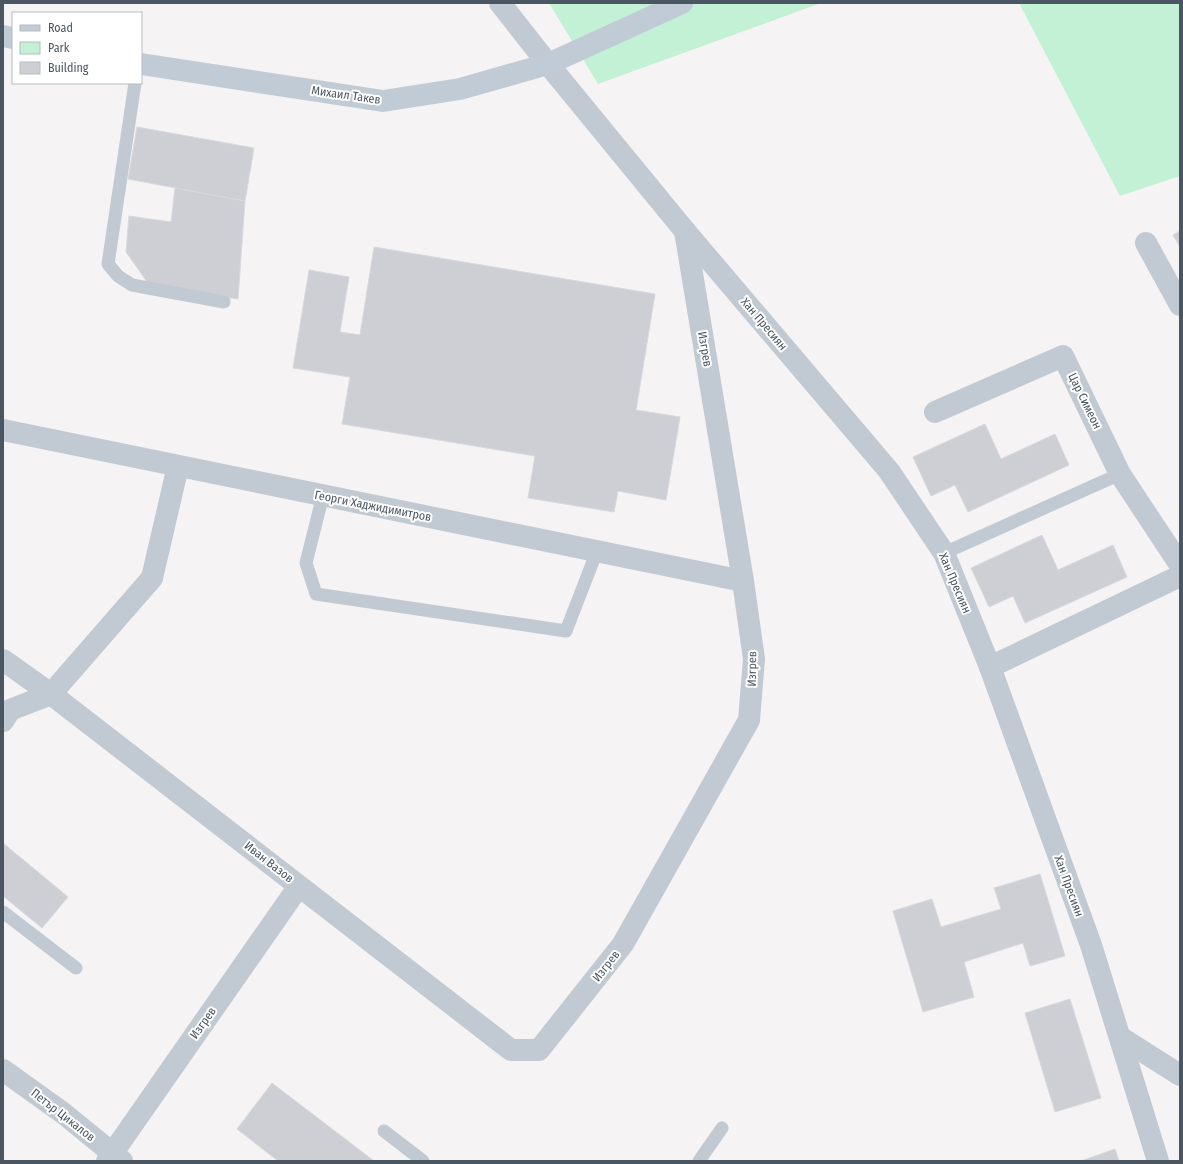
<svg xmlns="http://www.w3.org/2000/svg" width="1183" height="1164" viewBox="0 0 1183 1164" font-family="'Fira Sans Condensed',sans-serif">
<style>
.green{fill:#c3f1d5}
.building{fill:#cdcfd5;stroke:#d7d9de}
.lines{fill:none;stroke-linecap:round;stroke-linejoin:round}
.service{stroke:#c1cad2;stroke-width:13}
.minor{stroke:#c1cad2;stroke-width:22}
.tertiary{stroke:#c1cad2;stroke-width:22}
.secondary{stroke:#c1cbd6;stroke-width:22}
.labels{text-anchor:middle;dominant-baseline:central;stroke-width:4;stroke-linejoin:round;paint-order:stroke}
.street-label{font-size:12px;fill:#4a5661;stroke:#fff}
</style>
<rect width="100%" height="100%" fill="#f5f3f3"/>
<path class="green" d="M 549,3 L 821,3 L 598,84 Z
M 1019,3 L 1180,3 L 1180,176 L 1120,196 Z"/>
<path class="building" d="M 137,127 L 254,148 L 245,201 L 128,179 Z
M 175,188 L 245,201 L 238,299 L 150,286 L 126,252 L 129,216 L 171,222 Z
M 1180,231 L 1180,247 L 1173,235 Z
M 374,247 L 655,294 L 636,410 L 680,417 L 666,500 L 618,491 L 614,512 L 528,498 L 535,456 L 342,424 L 350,377 L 293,368 L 309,270 L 349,277 L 340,332 L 360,335 Z
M 985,424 L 1001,459 L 1055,434 L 1069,465 L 968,512 L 955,485 L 931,496 L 913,457 Z
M 1042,535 L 1058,570 L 1113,545 L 1127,577 L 1025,623 L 1013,596 L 989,607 L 971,568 Z
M 3,843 L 68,897 L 42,928 L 3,896 Z
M 1040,874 L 1065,956 L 1030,966 L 1023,943 L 964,962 L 974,997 L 923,1012 L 893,911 L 932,899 L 941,927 L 1001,909 L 994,888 Z
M 1070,999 L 1101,1098 L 1055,1112 L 1025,1013 Z
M 272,1083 L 374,1161 L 278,1161 L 237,1129 Z
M 1115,1149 L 1119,1161 L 1081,1161 Z"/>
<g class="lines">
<path class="service" d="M 135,83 L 108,264 L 118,276 L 132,285 L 224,302
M 323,495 L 306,563 L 316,594 L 566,631 L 597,551
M 944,553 L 1120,474
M 3,912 L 76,968
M 384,1131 L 423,1161
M 699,1161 L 722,1128"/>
<path class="minor" d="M 500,3 L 548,64
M 1146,243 L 1180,305
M 935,412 L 1063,356 L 1120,474 L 1180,565
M 3,430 L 743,581
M 3,660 L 51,694 L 511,1050 L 539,1050 L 623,944 L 749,720 L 754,659 L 743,581 L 685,231
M 990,667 L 1180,576
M 3,721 L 10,710 L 51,694 L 152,578 L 178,466
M 1120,1037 L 1180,1075
M 3,1070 L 63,1113 L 122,1161
M 107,1161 L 299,886"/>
<path class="tertiary" d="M 548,64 L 685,231 L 889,471 L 944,553 L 990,667 L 1091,945 L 1158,1161"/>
<path class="secondary" d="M 3,36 L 13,38
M 141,64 L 383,101 L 460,89 L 548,64 L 682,3"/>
</g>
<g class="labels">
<g class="street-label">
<text transform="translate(346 95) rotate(8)">Михаил Такев</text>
<text transform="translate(764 324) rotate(50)">Хан Пресиян</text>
<text transform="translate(705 349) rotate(80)">Изгрев</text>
<text transform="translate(1085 401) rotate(64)">Цар Симеон</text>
<text transform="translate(373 506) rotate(11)">Георги Хаджидимитров</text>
<text transform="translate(955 583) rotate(67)">Хан Пресиян</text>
<text transform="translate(752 669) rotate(-89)">Изгрев</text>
<text transform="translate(269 862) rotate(38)">Иван Вазов</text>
<text transform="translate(1069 886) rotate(70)">Хан Пресиян</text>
<text transform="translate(606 966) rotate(-52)">Изгрев</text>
<text transform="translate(203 1023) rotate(-55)">Изгрев</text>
<text transform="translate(63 1115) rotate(38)">Петър Цикалов</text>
</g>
</g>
<rect width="1183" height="1164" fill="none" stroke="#4a5661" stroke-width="8"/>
<rect x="12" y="12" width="130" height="72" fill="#ffffff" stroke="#b7bbc0"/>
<rect x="20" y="25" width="20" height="6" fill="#c1cbd6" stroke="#b7bbc0"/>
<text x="48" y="32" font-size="12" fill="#4a5661">Road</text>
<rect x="20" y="42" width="20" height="12" fill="#c3f1d5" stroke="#b7bbc0"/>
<text x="48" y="52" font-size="12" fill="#4a5661">Park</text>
<rect x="20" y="62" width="20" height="12" fill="#cdcfd5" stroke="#b7bbc0"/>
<text x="48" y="72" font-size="12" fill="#4a5661">Building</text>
</svg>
